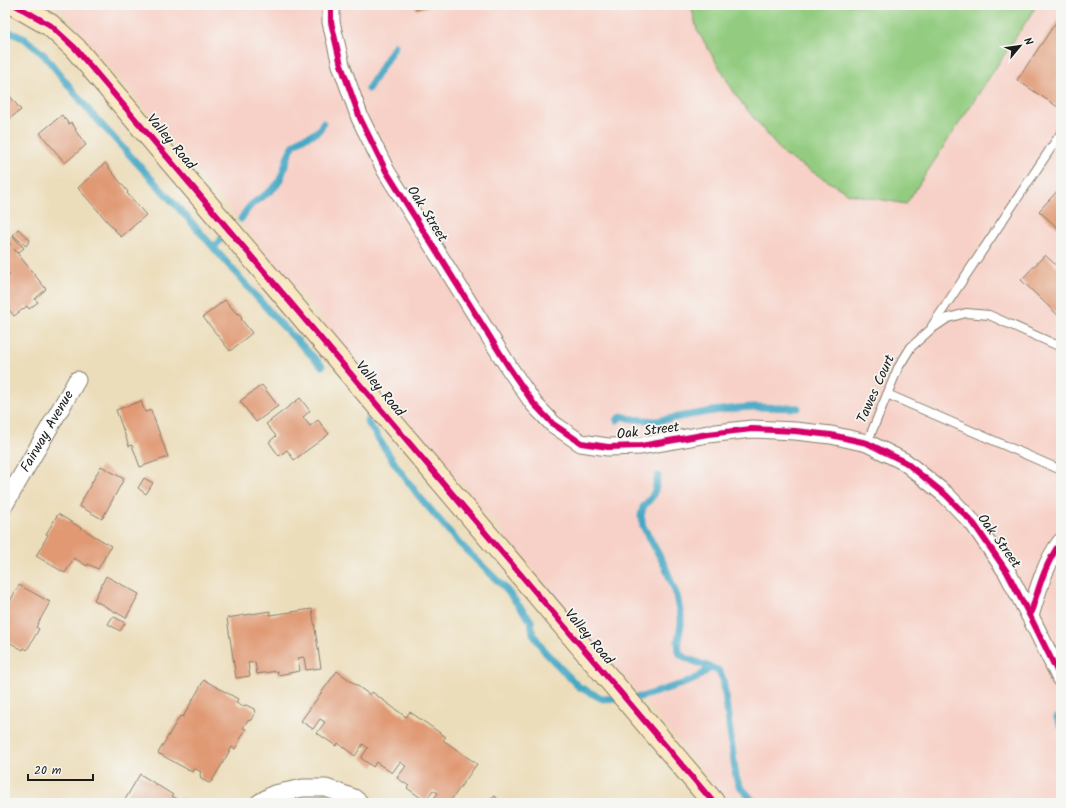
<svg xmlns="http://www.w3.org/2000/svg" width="1066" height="808" viewBox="0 0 1066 808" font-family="Kalam,sans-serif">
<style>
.built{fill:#f7d1c7}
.pitch{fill:#93cc80;stroke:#58744e}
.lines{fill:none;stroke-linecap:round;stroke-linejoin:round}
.stream{stroke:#45a8c5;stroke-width:7}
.building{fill:#e09973}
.lane-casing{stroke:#847c6b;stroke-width:10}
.street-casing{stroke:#847c6b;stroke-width:19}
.secondary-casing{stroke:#847c6b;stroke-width:24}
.lane{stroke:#fff;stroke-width:8}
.street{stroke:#fff;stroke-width:17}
.secondary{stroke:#fae7c3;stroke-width:22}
.cycleway-casing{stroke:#f6f6f2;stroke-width:8}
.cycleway{stroke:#d6006c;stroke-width:6}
.labels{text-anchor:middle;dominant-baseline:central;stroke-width:3.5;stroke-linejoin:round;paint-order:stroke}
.street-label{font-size:14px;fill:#1c1c1c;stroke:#f6f6f2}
</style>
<rect width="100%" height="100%" fill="#f6f6f2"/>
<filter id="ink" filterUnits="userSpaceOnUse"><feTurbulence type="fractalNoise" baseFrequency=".025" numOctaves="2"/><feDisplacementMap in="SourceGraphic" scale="8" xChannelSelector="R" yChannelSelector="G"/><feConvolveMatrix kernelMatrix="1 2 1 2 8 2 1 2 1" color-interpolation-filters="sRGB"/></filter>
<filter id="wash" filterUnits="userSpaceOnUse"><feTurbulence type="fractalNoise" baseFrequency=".012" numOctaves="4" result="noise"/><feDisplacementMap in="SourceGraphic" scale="16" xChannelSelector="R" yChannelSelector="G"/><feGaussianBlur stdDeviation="0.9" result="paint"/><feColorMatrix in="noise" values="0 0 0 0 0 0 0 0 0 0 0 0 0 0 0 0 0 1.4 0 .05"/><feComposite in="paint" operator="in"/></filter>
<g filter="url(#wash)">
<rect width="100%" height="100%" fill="#ecddba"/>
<path class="built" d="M 51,5 L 1061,5 L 1061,803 L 730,803 L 88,41 L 62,11 Z"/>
<path class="pitch" d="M 691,5 L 1037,5 L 906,204 L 849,194 L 783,154 L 737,97 L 697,30 Z"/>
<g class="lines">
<path class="stream" d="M 5,30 L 25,39 L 44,55 L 91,113 L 192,223 L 277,320 L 322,366
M 368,89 L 395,46
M 241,219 C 244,215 246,210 250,206 C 259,197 271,194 278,183 C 286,171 285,154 295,144 C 305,133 317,139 323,123
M 214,248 L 220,240
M 617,420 L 622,416 L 632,419 L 656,421 L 713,411 L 739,408 L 753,407 L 798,408
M 367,421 L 395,464 L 418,495 L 459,543 L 504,587 L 531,621 L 533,634 L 545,652 L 579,687 L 603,699 L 641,697 L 688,682 L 697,678 L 710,668
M 658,476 L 655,490 L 652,497 L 643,507 L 641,516 L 643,526 L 665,566 L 677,596 L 681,615 L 681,624 L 678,641 L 679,652 L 681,655 L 688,659 L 718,670 L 723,679 L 736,777 L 739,785 L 755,803
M 1057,718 L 1061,726"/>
</g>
<g id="blocks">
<path class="building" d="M 414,5 L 434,5 L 416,10 Z
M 1061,15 L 1061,109 L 1017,80 Z
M 5,90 L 21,110 L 5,122 Z
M 62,115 L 69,124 L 71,122 L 76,129 L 75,130 L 86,145 L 65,163 L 40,133 Z
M 105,163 L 128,192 L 127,193 L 146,215 L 121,237 L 78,188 Z
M 1061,187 L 1061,231 L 1039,211 Z
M 18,229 L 30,240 L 26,246 L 13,235 Z
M 12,235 L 24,248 L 18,253 L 14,249 L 46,289 L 35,299 L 38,302 L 29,309 L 27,306 L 14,316 L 5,305 L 5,279 L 10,275 L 5,269 L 5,249 L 11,244 L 7,240 Z
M 1045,255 L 1061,270 L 1061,318 L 1021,280 Z
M 225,300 L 237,314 L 239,313 L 242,318 L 241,319 L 252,333 L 230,351 L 203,317 Z
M 262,385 L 278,406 L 256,422 L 240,401 Z
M 300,398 L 310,411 L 303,417 L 310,426 L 318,420 L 329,434 L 294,460 L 287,450 L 279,456 L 269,442 L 276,436 L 266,424 Z
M 141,401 L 145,412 L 151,410 L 168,457 L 140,467 L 132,445 L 129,446 L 116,410 Z
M 101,466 L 124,479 L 102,519 L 79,506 Z
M 144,478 L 153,483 L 146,494 L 138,488 Z
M 58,514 L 111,546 L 98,569 L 88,564 L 87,566 L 74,558 L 65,573 L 36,556 L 48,535 L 46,534 Z
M 106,576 L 139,594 L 126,618 L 94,600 Z
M 19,585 L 50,602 L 36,627 L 39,629 L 27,650 L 24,648 L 23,650 L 5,640 L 5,610 Z
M 312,609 L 321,668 L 306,670 L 304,657 L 298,658 L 300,671 L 278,675 L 277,671 L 257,674 L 255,662 L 248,663 L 250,676 L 236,678 L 227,618 L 270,611 L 270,615 Z
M 113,616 L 125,623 L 120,631 L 108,624 Z
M 337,671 L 370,695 L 372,692 L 406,717 L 410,712 L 446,737 L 443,740 L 477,764 L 449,803 L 431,803 L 438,793 L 433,790 L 425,801 L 407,788 L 409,786 L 397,778 L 406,766 L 400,762 L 392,773 L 376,762 L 373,767 L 361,758 L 368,748 L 363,744 L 355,756 L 338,743 L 336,746 L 317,733 L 325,722 L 320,719 L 313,729 L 301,721 Z
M 204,680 L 238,699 L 236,703 L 242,706 L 246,705 L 254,709 L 255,713 L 251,720 L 247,721 L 243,728 L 246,729 L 235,749 L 232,747 L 212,781 L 209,783 L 201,779 L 200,774 L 201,772 L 194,768 L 192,772 L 158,753 L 180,716 L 183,717 Z
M 140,774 L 173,795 L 172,796 L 178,800 L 183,798 L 189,803 L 123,803 Z
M 495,796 L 501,803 L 486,803 Z"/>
</g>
</g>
<g filter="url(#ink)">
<use href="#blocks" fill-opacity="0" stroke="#847c6b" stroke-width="1"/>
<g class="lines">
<g class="lane-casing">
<path id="lane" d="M 932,326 L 1061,133
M 887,394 L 1061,470
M 867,443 L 898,368 L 911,347 L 930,330 L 948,318 L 966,313 L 989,315 L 1061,347"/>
</g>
<g class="street-casing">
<g id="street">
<path d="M 331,5 L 331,22 L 341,65 L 360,118 L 386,171 L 510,369 L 534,404 L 553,424 L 581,443 L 608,447 L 641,446 L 708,434 L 752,429 L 795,431 L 831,435 L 867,443 L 905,462 L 946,495 L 974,524 L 1007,572 L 1030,616"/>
<path id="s1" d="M 5,504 L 77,380"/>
<path d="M 1061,542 C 1045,563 1038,590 1030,616 L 1061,679"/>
<path d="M 259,803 L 274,794 L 303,788 L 326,788 L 354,798 L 360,803"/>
</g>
</g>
<g class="secondary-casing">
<path id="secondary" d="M 15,5 L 50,25 L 75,48 L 714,803"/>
</g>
<use href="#lane" class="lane"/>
<use href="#street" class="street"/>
<use href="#secondary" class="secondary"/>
<g class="cycleway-casing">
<path id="cycleway" d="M 15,5 L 50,25 L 75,48 L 714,803
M 331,5 L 331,22 L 341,65 L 360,118 L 386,171 L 510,369 L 534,404 L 553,424 L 581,443 L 608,447 L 641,446 L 708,434 L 752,429 L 795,431 L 831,435 L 867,443 L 905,462 L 946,495 L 974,524 L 1007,572 L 1030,616
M 1061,542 C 1045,563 1038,590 1030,616 L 1061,679"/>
</g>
<use href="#cycleway" class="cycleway"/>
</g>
</g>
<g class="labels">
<g class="street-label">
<text transform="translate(171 142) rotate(50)">Valley Road</text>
<text transform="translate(427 214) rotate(58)">Oak Street</text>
<text transform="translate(380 389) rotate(50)">Valley Road</text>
<text transform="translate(876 389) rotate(-66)">Tawes Court</text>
<text transform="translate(648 431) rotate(-7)">Oak Street</text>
<text stroke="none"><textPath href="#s1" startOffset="84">Fairway Avenue</textPath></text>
<text transform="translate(999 541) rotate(54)">Oak Street</text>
<text transform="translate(589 637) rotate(50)">Valley Road</text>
</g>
</g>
<rect width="1066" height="808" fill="none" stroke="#f6f6f2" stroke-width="20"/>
<g transform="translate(1020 46) rotate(61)" stroke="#f6f6f2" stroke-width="3" paint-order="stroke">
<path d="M0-3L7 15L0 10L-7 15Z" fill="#1c1c1c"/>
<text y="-6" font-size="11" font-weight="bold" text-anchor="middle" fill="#1c1c1c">N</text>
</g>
<path d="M28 774v6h65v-6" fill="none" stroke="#1c1c1c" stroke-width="2"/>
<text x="34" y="774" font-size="12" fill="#1c1c1c" stroke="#f6f6f2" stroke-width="3" paint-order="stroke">20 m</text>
</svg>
